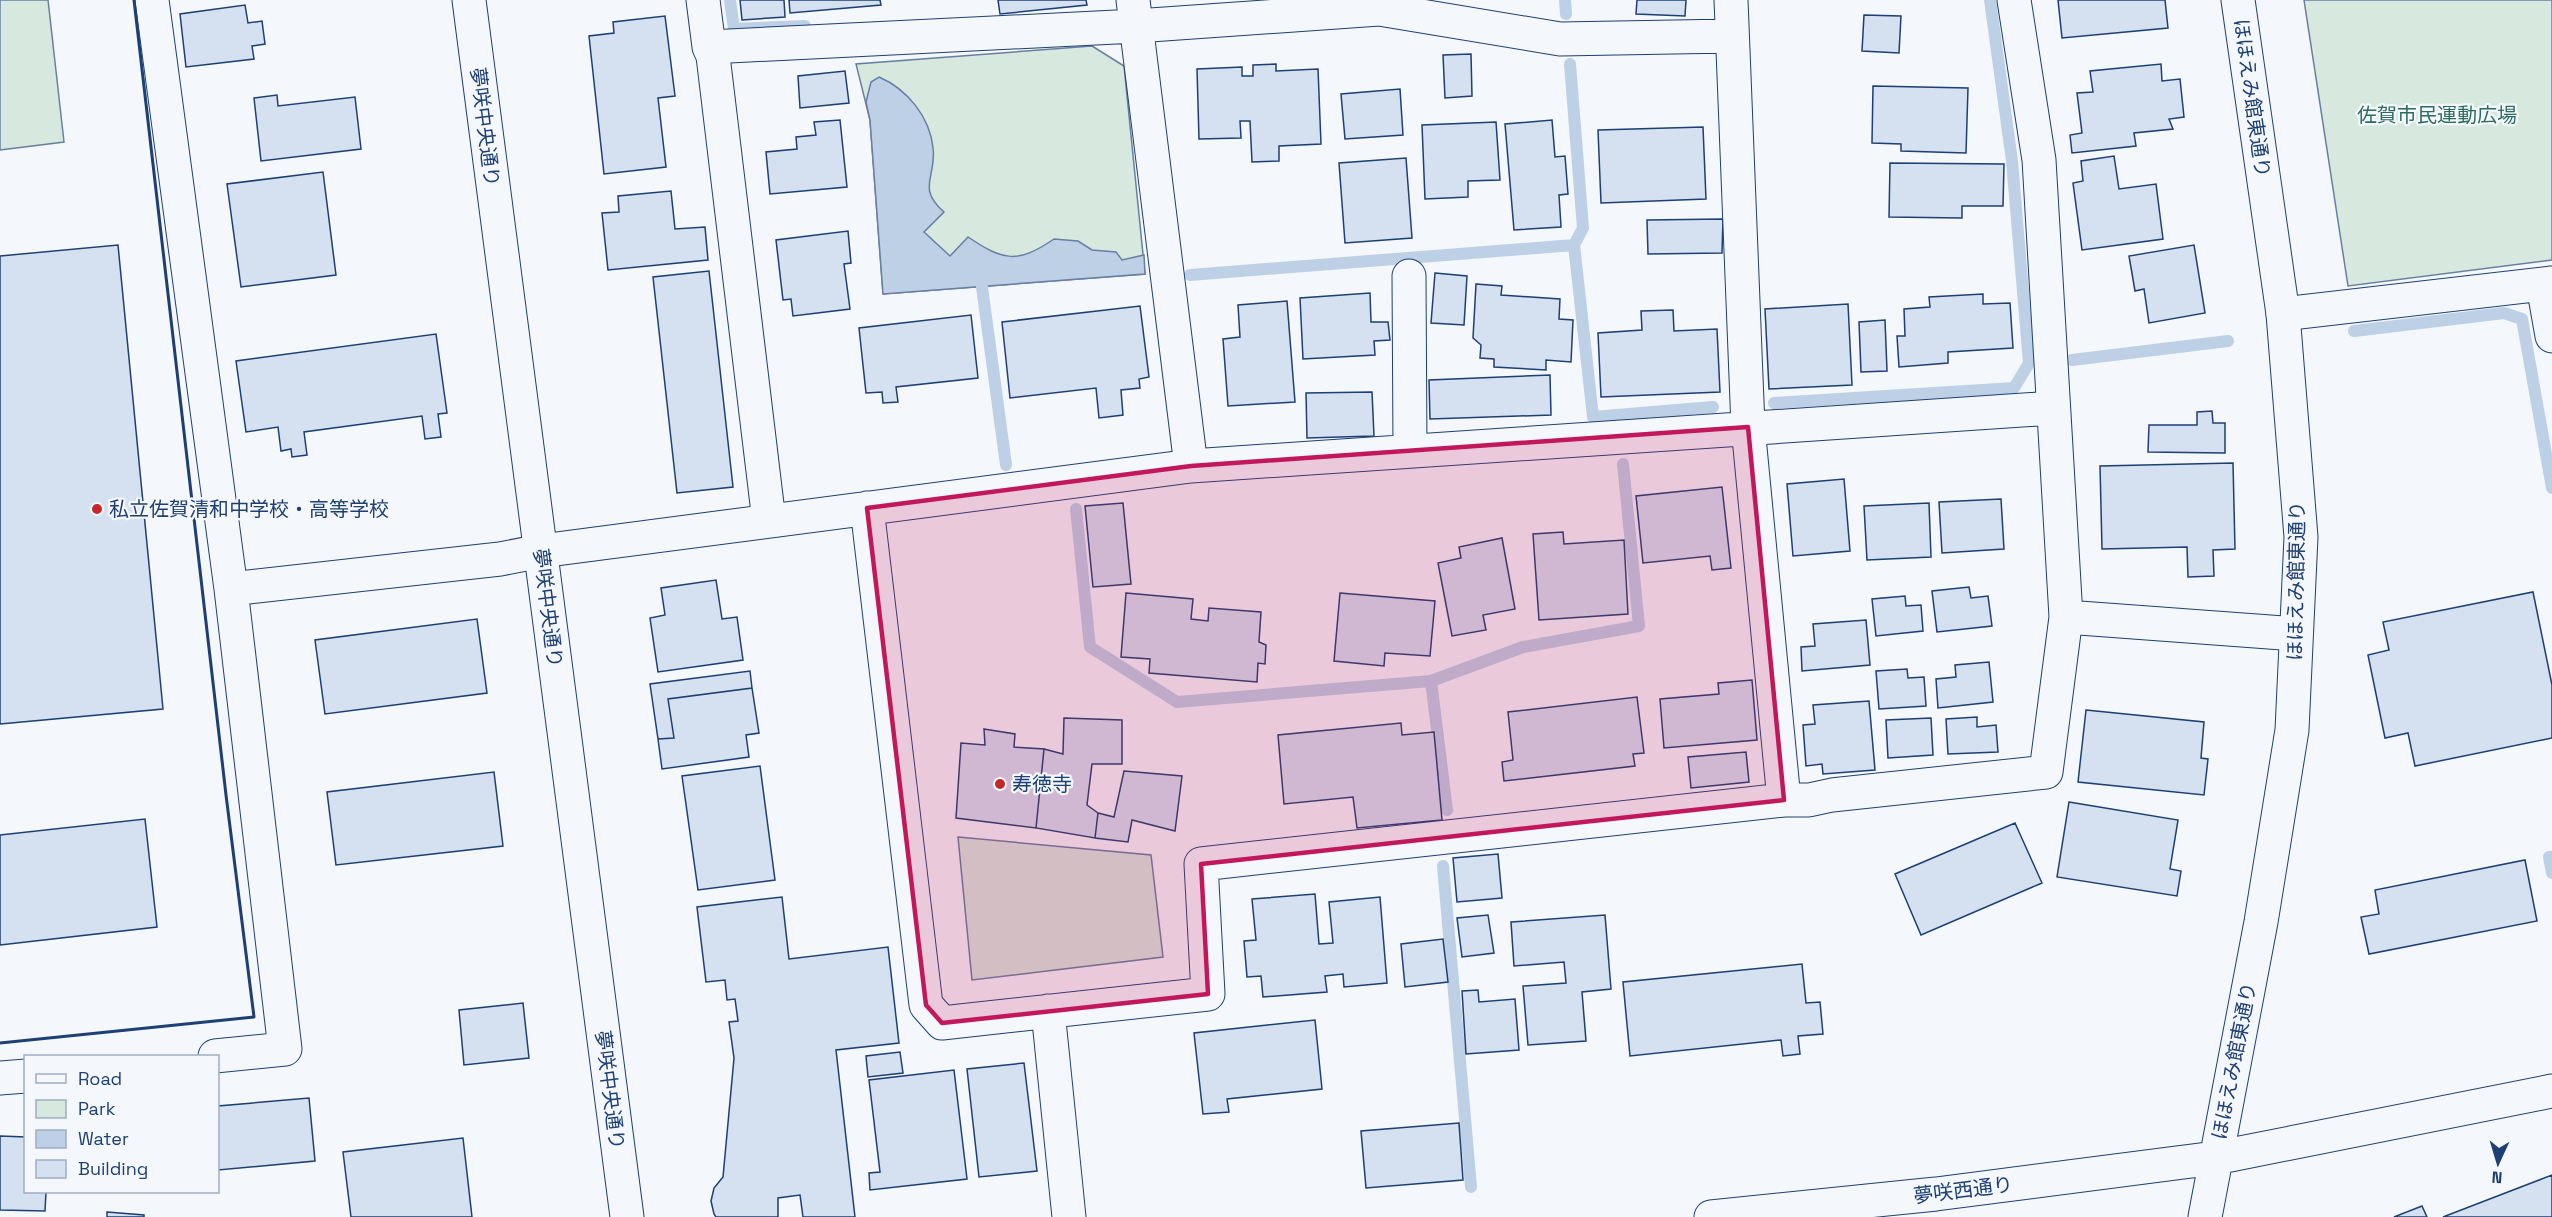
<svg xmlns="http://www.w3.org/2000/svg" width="2552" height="1217" viewBox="0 0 2552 1217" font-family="'Space Grotesk','Noto Sans JP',sans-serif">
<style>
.green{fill:#d7e8df;stroke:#687fa3;stroke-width:1.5}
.water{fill:#bed0e5;stroke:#687fa3;stroke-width:1.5}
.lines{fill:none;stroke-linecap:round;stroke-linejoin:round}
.stream{stroke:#bed0e5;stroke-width:12}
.building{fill:#d5e0f0;stroke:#1d3f73;stroke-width:1.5}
.street-casing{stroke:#1d3f73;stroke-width:35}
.secondary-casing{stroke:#1d3f73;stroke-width:35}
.street{stroke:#f4f7fb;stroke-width:33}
.secondary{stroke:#f4f7fb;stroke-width:33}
.wall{stroke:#1d3f73;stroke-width:3}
.marked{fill:#c2185b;fill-opacity:0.2;stroke:#c2185b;stroke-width:4.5;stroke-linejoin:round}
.poi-dot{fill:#c62828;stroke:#f4f7fb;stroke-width:2}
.labels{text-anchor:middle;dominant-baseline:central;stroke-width:4.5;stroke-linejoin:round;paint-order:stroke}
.street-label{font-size:20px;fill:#1d3f73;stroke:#f4f7fb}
.park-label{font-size:20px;fill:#2c6c60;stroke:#f4f7fb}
.poi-label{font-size:20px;fill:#1d3f73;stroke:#f4f7fb;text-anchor:start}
</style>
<rect width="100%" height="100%" fill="#f4f7fb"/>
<path class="green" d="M 0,0 L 48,0 L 64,142 L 0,150 Z
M 2304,0 L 2552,0 L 2552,260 L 2348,286 Z
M 1092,46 L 1124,66 L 1145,274 L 883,294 L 870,120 L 856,64 Z
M 958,837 L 1151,855 L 1163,957 L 972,980 Z"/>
<path class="water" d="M 879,77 C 907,89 930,117 933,148 C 937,176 916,188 944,212 L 924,232 L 950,256 L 968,237 C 1004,261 1017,264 1054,239 L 1078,241 L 1092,250 L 1116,252 L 1122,260 L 1144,255 L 1145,274 L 883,294 L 870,120 L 866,102 L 871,82 Z"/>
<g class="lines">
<path class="stream" d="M 730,0 L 734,29 L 805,26
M 1565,0 L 1566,14
M 1570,64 L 1583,228 L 1574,245 L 1593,417 L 1713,407
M 1190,275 L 1574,245
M 982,287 L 1006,465
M 2354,331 L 2504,313 L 2522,319 L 2552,488
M 2072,360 L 2228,341
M 1774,403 L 2014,388 L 2029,363 L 2012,161 L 1990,0
M 1076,509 L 1090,647 L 1177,702 L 1431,681
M 1447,810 L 1431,681 L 1523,647 L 1639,626 L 1623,464
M 2552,857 L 2549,857 L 2552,873
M 1443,866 L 1471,1187"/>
</g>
<path class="building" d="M 740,0 L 784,0 L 785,17 L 742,20 Z
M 789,0 L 880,0 L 881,5 L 790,13 Z
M 998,0 L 1086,0 L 1087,5 L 1000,14 Z
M 1637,0 L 1686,0 L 1685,16 L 1636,14 Z
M 2058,0 L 2165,0 L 2168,28 L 2062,38 Z
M 245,5 L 248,23 L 262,21 L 265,44 L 252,46 L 254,59 L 186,67 L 180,14 Z
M 1864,15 L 1901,16 L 1899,53 L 1862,51 Z
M 665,16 L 675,96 L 658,98 L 666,167 L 604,174 L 589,36 L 614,33 L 613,22 Z
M 1471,54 L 1472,96 L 1445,98 L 1443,55 Z
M 1276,64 L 1276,71 L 1318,69 L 1321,144 L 1279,146 L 1279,161 L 1252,162 L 1250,121 L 1240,121 L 1241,138 L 1199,139 L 1197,69 L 1242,67 L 1242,76 L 1253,76 L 1253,65 Z
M 2161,64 L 2162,81 L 2180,79 L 2184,117 L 2169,119 L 2173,129 L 2134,133 L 2136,146 L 2072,153 L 2070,135 L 2082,133 L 2077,93 L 2093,92 L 2090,71 Z
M 845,71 L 849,103 L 800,108 L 798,76 Z
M 1873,86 L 1968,88 L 1966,153 L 1901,151 L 1901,144 L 1872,143 Z
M 1400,89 L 1403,135 L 1345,139 L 1341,94 Z
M 277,95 L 278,106 L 355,97 L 361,149 L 261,161 L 254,98 Z
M 840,120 L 847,187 L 770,194 L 766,152 L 797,149 L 796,137 L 816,135 L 814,122 Z
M 1552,120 L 1555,157 L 1565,156 L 1568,194 L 1559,195 L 1561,227 L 1514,230 L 1505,124 Z
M 1496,122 L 1500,180 L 1468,181 L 1468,197 L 1425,199 L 1422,125 Z
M 1703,127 L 1706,199 L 1601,203 L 1598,130 Z
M 2114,156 L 2119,189 L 2156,184 L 2163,239 L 2082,250 L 2073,183 L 2083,181 L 2081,161 Z
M 1406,158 L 1412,238 L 1345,243 L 1339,163 Z
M 1890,163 L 2004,164 L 2003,206 L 1962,206 L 1962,218 L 1889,217 Z
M 323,172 L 336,275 L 241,287 L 227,184 Z
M 671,191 L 675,229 L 705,227 L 708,260 L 608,270 L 602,213 L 619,212 L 618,196 Z
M 1723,219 L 1722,253 L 1648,254 L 1647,220 Z
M 848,231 L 851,263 L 844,264 L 850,309 L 793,316 L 791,299 L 783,300 L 776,240 Z
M 118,245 L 163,709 L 0,724 L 0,256 Z
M 2194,245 L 2205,313 L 2149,323 L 2144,289 L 2135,291 L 2129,256 Z
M 709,271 L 733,487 L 677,493 L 653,277 Z
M 1435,273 L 1467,276 L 1464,325 L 1431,323 Z
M 1476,284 L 1502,286 L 1501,295 L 1560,299 L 1559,319 L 1573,320 L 1571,362 L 1546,360 L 1546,370 L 1494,367 L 1494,359 L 1480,358 L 1481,345 L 1473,338 Z
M 1370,293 L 1371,322 L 1388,322 L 1390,340 L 1374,341 L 1375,355 L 1303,359 L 1300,298 Z
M 1983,294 L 1983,304 L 2010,303 L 2013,348 L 1948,352 L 1948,363 L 1899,367 L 1897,336 L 1905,336 L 1904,309 L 1930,307 L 1929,297 Z
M 1287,301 L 1295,402 L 1228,406 L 1223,339 L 1240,337 L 1238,305 Z
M 1848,304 L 1852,385 L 1769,389 L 1765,309 Z
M 1140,306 L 1149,377 L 1139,379 L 1140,388 L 1121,390 L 1123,415 L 1099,418 L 1096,388 L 1010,398 L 1002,322 Z
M 1673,310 L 1674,331 L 1717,329 L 1720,392 L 1601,397 L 1598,333 L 1642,330 L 1641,311 Z
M 971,315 L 978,378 L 896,387 L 898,402 L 883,403 L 882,392 L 866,393 L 859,328 Z
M 1885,320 L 1887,371 L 1861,372 L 1859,322 Z
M 436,334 L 447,413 L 438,414 L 441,437 L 425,439 L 422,416 L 304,432 L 307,455 L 292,457 L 291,449 L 281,451 L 278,427 L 246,432 L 236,361 Z
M 1550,375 L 1551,415 L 1430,419 L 1429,380 Z
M 1372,392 L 1374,436 L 1307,438 L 1306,393 Z
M 2212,411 L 2213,423 L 2225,423 L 2225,453 L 2148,452 L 2149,425 L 2197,425 L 2197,412 Z
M 2233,463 L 2235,549 L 2213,550 L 2214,576 L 2188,577 L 2187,547 L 2102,549 L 2100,466 Z
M 1844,479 L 1850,551 L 1793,556 L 1787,484 Z
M 1722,487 L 1731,568 L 1712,570 L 1710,556 L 1643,563 L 1636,496 Z
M 2001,499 L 2004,549 L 1942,553 L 1939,502 Z
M 1123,503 L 1131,584 L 1093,587 L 1085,506 Z
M 1929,503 L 1931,557 L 1867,560 L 1864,506 Z
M 1563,532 L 1564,544 L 1624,540 L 1628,614 L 1539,620 L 1533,534 Z
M 1502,538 L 1515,609 L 1483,615 L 1486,630 L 1452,636 L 1438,563 L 1461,558 L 1459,547 Z
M 716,580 L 722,619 L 737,617 L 743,660 L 658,672 L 650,618 L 665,615 L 661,588 Z
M 1969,587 L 1971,598 L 1988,596 L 1992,626 L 1937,632 L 1932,591 Z
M 2533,592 L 2552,685 L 2552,738 L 2415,766 L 2408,733 L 2385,738 L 2368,655 L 2389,650 L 2383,622 Z
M 1126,593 L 1193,599 L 1191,619 L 1208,621 L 1209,608 L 1261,612 L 1259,642 L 1266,645 L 1265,664 L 1258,663 L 1257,682 L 1149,673 L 1150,659 L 1121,657 Z
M 1340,593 L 1435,601 L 1430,656 L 1385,653 L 1384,666 L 1334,661 Z
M 1905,596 L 1906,606 L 1921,605 L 1923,631 L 1876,636 L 1872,599 Z
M 477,619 L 487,693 L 325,714 L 315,640 Z
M 1866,620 L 1870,665 L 1802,671 L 1801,647 L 1815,646 L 1813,624 Z
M 1989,662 L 1993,702 L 1938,708 L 1936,679 L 1956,677 L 1955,665 Z
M 1907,669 L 1908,678 L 1924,677 L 1926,706 L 1879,709 L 1876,671 Z
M 750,671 L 752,688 L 668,699 L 674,738 L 658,739 L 650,684 Z
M 1752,680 L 1757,740 L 1664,748 L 1660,699 L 1719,694 L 1718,683 Z
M 752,688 L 759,733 L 746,735 L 749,757 L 662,769 L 658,739 L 674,738 L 668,699 Z
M 1637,697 L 1644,753 L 1633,754 L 1635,766 L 1504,781 L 1502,762 L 1513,760 L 1508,712 Z
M 1869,701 L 1875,770 L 1823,774 L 1822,764 L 1806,766 L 1803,725 L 1815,724 L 1813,705 Z
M 2086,710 L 2204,722 L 2201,758 L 2208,759 L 2204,795 L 2078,782 Z
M 1977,717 L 1977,727 L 1996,725 L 1998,752 L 1948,754 L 1946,719 Z
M 1064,718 L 1122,720 L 1122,764 L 1092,764 L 1087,805 L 1098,813 L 1095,838 L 1036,828 L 1044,749 L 1063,754 Z
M 1931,718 L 1933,755 L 1888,758 L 1886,720 Z
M 1401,723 L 1402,735 L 1434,732 L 1442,820 L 1357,828 L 1353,797 L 1284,804 L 1278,735 Z
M 984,729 L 1015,734 L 1014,747 L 1044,749 L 1036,828 L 956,818 L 961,743 L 985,745 Z
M 1746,752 L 1749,782 L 1691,788 L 1688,757 Z
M 760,766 L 775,880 L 698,890 L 682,776 Z
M 1124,771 L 1182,776 L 1175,831 L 1132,820 L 1128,842 L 1095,838 L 1098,813 L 1114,817 Z
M 494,772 L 503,846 L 336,865 L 327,792 Z
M 2069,802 L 2178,820 L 2170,869 L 2181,871 L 2177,896 L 2057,877 Z
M 145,819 L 157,927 L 0,945 L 0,835 Z
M 2015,823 L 2042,883 L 1921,935 L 1895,874 Z
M 1498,854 L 1502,898 L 1457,902 L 1453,858 Z
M 2525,860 L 2537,921 L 2369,954 L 2361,917 L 2379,914 L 2375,890 Z
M 1315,894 L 1319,944 L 1333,943 L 1329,902 L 1380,897 L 1387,983 L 1344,987 L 1343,974 L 1325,976 L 1327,992 L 1263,997 L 1261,976 L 1247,977 L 1244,941 L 1256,940 L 1252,899 Z
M 782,897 L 789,959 L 888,947 L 899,1043 L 836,1050 L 855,1217 L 803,1217 L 800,1195 L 778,1198 L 778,1217 L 716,1217 L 714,1214 L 711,1201 L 714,1188 L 723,1177 L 734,1058 L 729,1022 L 738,1021 L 735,999 L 727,1000 L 725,980 L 706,982 L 697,907 Z
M 1488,915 L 1494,953 L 1462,957 L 1457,918 Z
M 1605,915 L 1611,989 L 1582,992 L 1586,1041 L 1528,1045 L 1523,986 L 1566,983 L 1564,962 L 1514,966 L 1511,922 Z
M 1443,939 L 1448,982 L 1405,987 L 1401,944 Z
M 1802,964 L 1806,1003 L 1820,1002 L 1823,1034 L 1798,1036 L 1800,1054 L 1783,1056 L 1781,1040 L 1630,1056 L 1623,982 Z
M 1478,990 L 1479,1002 L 1515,999 L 1519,1050 L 1466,1054 L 1462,991 Z
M 523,1003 L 529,1058 L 464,1065 L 459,1010 Z
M 1315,1020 L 1322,1089 L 1227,1099 L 1229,1112 L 1203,1114 L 1194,1033 Z
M 900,1052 L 903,1073 L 868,1077 L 866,1056 Z
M 1024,1063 L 1037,1171 L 979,1177 L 967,1069 Z
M 954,1070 L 967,1179 L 870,1190 L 869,1173 L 880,1172 L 869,1080 Z
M 309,1098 L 315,1161 L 218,1170 L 218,1106 Z
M 1459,1123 L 1463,1180 L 1366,1188 L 1361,1131 Z
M 0,1136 L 26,1137 L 26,1192 L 46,1192 L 45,1211 L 0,1210 Z
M 463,1138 L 472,1217 L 351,1217 L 343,1152 Z
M 2552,1175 L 2552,1217 L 2443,1217 Z
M 2422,1206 L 2427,1217 L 2394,1217 Z
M 107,1212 L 144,1215 L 144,1217 L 107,1217 Z"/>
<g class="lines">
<g class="street-casing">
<path id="street" d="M 152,0 L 231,589 L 285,1049 L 215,1056
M 703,0 L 709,47 L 713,56 L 769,521
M 1133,0 L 1191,466
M 1731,0 L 1748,427 L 1784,800
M 709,47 L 1136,26 L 1379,9 L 1560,39 L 1731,36
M 1409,276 L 1410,450
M 2543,285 L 2552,336
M 2283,314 L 2552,283
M 867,508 L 926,1005 L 942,1023 L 1208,994 L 1201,864 L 1784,800 L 1809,800 L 1832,795 L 2046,772 L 2066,617 L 2039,160 L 2014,0
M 231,589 L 500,559 L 541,551 L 1191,466 L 2053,408
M 2066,617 L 2296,634
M 1048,1011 L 1069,1217
M 0,1078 L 26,1076"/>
</g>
<g class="secondary-casing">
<path id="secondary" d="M 469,0 L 627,1217
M 1711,1217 L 1936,1194 L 2215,1158 L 2552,1091
M 2205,1217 L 2261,922 L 2292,730 L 2301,537 L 2283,314 L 2238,0"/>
</g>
<use href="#street" class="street"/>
<use href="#secondary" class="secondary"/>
<path class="wall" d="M 0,1043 L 254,1017 L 226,795 L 134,0"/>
</g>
<path class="marked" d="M 1748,427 L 1784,800 L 1201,864 L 1208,994 L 942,1023 L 926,1005 L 867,508 L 1191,466 Z"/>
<g class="poi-dot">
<circle cx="97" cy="509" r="6"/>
<circle cx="1000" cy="784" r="6"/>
</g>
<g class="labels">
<g class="street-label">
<text transform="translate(2252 98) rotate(82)">ほほえみ館東通り</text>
<text transform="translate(485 127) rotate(83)">夢咲中央通り</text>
<text transform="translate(2296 581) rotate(-89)">ほほえみ館東通り</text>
<text transform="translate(548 608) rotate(83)">夢咲中央通り</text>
<text transform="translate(2234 1061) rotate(-79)">ほほえみ館東通り</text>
<text transform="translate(610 1090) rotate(83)">夢咲中央通り</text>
<text transform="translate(1963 1190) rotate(-7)">夢咲西通り</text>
</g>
<g class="park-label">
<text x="2437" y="115">佐賀市民運動広場</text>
</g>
<g class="poi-label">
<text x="109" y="509">私立佐賀清和中学校・高等学校</text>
<text x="1012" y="784">寿徳寺</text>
</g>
</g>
<rect x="24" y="1055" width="195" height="138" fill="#f4f7fb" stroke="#9eadc5" stroke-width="1.5"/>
<rect x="36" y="1074" width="30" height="9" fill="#f4f7fb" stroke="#9eadc5" stroke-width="1.5"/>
<text x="78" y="1085" font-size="18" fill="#1d3f73">Road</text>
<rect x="36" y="1100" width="30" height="18" fill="#d7e8df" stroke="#9eadc5" stroke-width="1.5"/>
<text x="78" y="1115" font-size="18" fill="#1d3f73">Park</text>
<rect x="36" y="1130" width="30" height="18" fill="#bed0e5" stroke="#9eadc5" stroke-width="1.5"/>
<text x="78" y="1145" font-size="18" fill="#1d3f73">Water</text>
<rect x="36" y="1160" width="30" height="18" fill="#d5e0f0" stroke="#9eadc5" stroke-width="1.5"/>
<text x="78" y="1175" font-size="18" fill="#1d3f73">Building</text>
<g transform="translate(2498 1163) rotate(184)" stroke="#f4f7fb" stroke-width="4.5" paint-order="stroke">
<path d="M0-4.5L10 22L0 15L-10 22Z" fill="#1d3f73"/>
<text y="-9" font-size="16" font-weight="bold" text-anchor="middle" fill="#1d3f73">N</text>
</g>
</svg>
